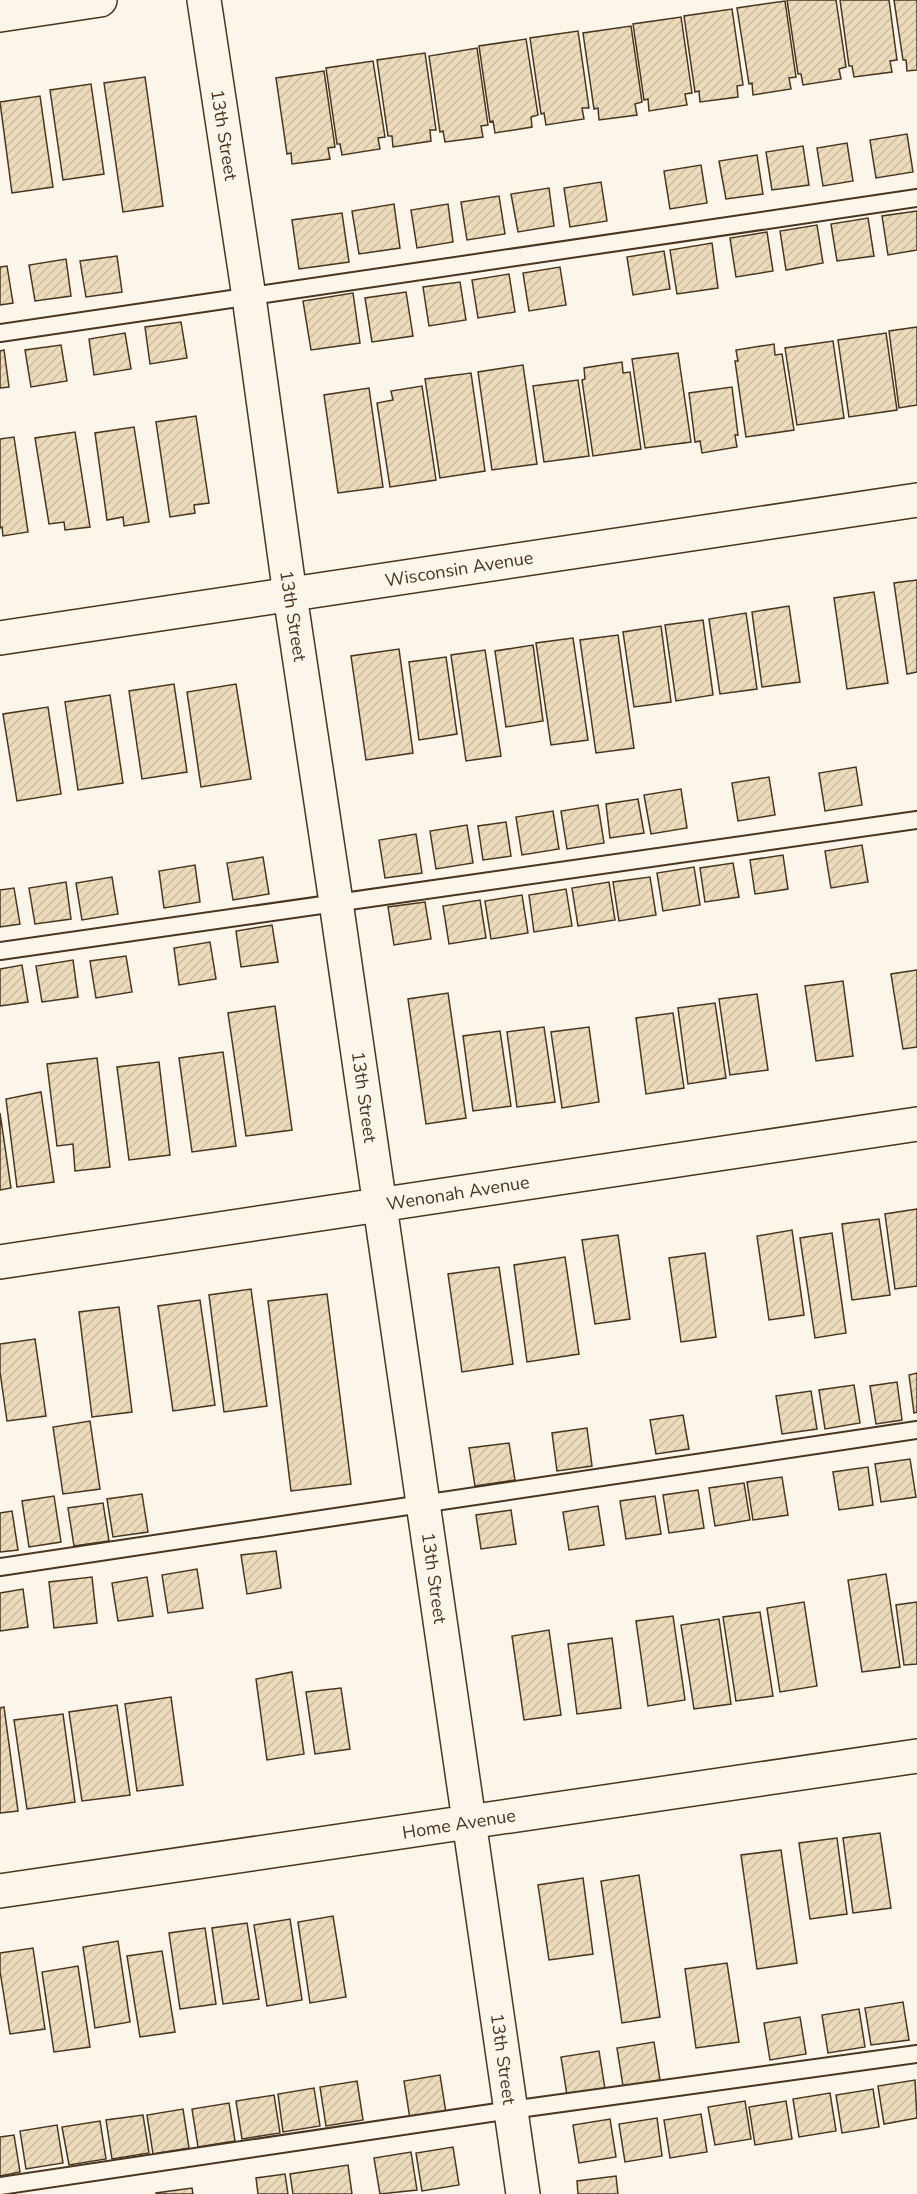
<svg xmlns="http://www.w3.org/2000/svg" width="917" height="2194" viewBox="0 0 917 2194" font-family="'Nunito Sans',sans-serif">
<style>
.building{fill:url(#building-hatch);stroke:#4a3520;stroke-width:1.5}
.lines{fill:none;stroke-linecap:round;stroke-linejoin:round}
.lane-casing{stroke:#4a3520;stroke-width:20}
.street-casing{stroke:#4a3520;stroke-width:36}
.lane{stroke:#fbf6e9;stroke-width:16}
.street{stroke:#fbf6e9;stroke-width:33}
.labels{text-anchor:middle;dominant-baseline:central;stroke-width:4.5;stroke-linejoin:round;paint-order:stroke}
.street-label{font-size:18px;fill:#4a3520;stroke:#fbf6e9}
</style>
<defs>
<pattern id="building-hatch" width="6" height="6" patternUnits="userSpaceOnUse" patternTransform="scale(1.5)"><rect width="6" height="6" fill="#ecdcbc"/><path d="M-1 1l2-2M0 6l6-6M5 7l2-2" fill="none" stroke="#ccbda1"/></pattern>
</defs>
<rect width="100%" height="100%" fill="#fbf6e9"/>
<path class="building" d="M 787,0 L 836,0 L 846,67 L 839,69 L 841,79 L 803,85 L 801,74 L 798,74 Z
M 840,0 L 889,0 L 897,60 L 890,61 L 892,72 L 854,77 L 852,66 L 849,66 Z
M 894,0 L 917,0 L 917,70 L 907,71 L 906,60 L 903,60 Z
M 785,1 L 796,77 L 789,78 L 791,89 L 753,95 L 752,83 L 749,84 L 737,8 Z
M 732,9 L 743,85 L 737,86 L 738,97 L 700,102 L 699,91 L 695,92 L 684,16 Z
M 681,17 L 692,93 L 685,94 L 687,105 L 649,111 L 648,99 L 644,100 L 633,24 Z
M 631,26 L 642,102 L 635,104 L 637,115 L 599,120 L 598,108 L 594,109 L 583,33 Z
M 578,31 L 589,108 L 582,108 L 584,119 L 546,125 L 544,113 L 541,114 L 530,38 Z
M 526,39 L 538,115 L 531,117 L 532,127 L 495,133 L 493,121 L 490,122 L 479,46 Z
M 477,48 L 488,125 L 481,126 L 483,137 L 445,142 L 443,131 L 440,132 L 429,56 Z
M 425,53 L 436,130 L 430,130 L 431,141 L 393,147 L 392,136 L 388,136 L 377,60 Z
M 373,61 L 385,137 L 378,138 L 380,149 L 342,155 L 340,144 L 337,144 L 326,68 Z
M 324,71 L 335,147 L 328,148 L 330,159 L 292,164 L 291,153 L 287,154 L 276,78 Z
M 145,77 L 163,206 L 123,212 L 104,83 Z
M 91,84 L 104,174 L 63,180 L 50,90 Z
M 40,96 L 53,187 L 12,193 L 0,102 Z
M 907,134 L 913,172 L 876,178 L 870,140 Z
M 847,143 L 853,181 L 823,186 L 817,148 Z
M 803,146 L 809,185 L 772,190 L 766,152 Z
M 757,155 L 763,194 L 726,199 L 719,161 Z
M 701,165 L 707,203 L 670,209 L 664,171 Z
M 601,182 L 607,221 L 570,227 L 564,188 Z
M 549,188 L 554,226 L 518,232 L 511,194 Z
M 499,196 L 505,234 L 467,240 L 461,202 Z
M 394,204 L 400,248 L 359,254 L 352,211 Z
M 448,204 L 453,242 L 417,248 L 411,210 Z
M 917,211 L 917,250 L 888,255 L 882,216 Z
M 342,213 L 349,262 L 299,269 L 292,220 Z
M 868,218 L 874,256 L 837,261 L 831,224 Z
M 817,225 L 823,263 L 786,270 L 780,231 Z
M 767,232 L 773,271 L 736,277 L 730,238 Z
M 712,243 L 718,288 L 677,294 L 670,250 Z
M 664,251 L 670,289 L 633,295 L 627,257 Z
M 117,256 L 122,292 L 86,297 L 80,261 Z
M 66,259 L 71,296 L 35,301 L 29,265 Z
M 7,266 L 13,303 L 0,305 L 0,267 Z
M 560,267 L 566,305 L 529,311 L 523,273 Z
M 509,274 L 515,312 L 478,318 L 472,280 Z
M 460,282 L 466,320 L 429,326 L 423,287 Z
M 406,292 L 413,336 L 372,342 L 365,298 Z
M 353,293 L 360,343 L 311,350 L 303,301 Z
M 181,322 L 187,358 L 150,364 L 145,327 Z
M 917,327 L 917,405 L 899,408 L 889,331 Z
M 125,333 L 131,369 L 94,375 L 89,339 Z
M 886,333 L 897,410 L 849,417 L 838,340 Z
M 833,341 L 844,418 L 797,425 L 785,348 Z
M 774,344 L 775,355 L 782,354 L 794,430 L 746,437 L 735,361 L 738,361 L 736,350 Z
M 61,345 L 67,381 L 31,387 L 25,350 Z
M 4,350 L 9,387 L 0,388 L 0,351 Z
M 678,353 L 691,442 L 645,448 L 632,359 Z
M 622,362 L 623,373 L 630,372 L 641,449 L 593,456 L 582,380 L 585,379 L 584,368 Z
M 523,365 L 537,464 L 492,470 L 478,372 Z
M 471,373 L 485,471 L 440,478 L 425,379 Z
M 578,380 L 589,456 L 544,462 L 533,386 Z
M 422,386 L 436,480 L 390,487 L 377,403 L 393,400 L 391,391 Z
M 732,387 L 738,435 L 735,435 L 737,447 L 702,453 L 700,441 L 695,442 L 689,393 Z
M 369,388 L 383,487 L 338,493 L 324,395 Z
M 196,416 L 209,503 L 194,505 L 195,513 L 170,517 L 156,422 Z
M 134,427 L 149,522 L 124,526 L 123,517 L 107,520 L 95,433 Z
M 75,432 L 90,527 L 65,530 L 64,522 L 49,524 L 35,438 Z
M 14,437 L 28,532 L 3,536 L 2,527 L 0,528 L 0,439 Z
M 917,580 L 917,672 L 907,674 L 894,583 Z
M 874,592 L 888,683 L 847,689 L 834,598 Z
M 789,606 L 800,682 L 762,687 L 752,612 Z
M 746,613 L 757,689 L 720,694 L 709,619 Z
M 703,620 L 713,695 L 676,701 L 665,625 Z
M 661,626 L 671,702 L 634,707 L 623,632 Z
M 618,635 L 634,748 L 596,753 L 580,640 Z
M 573,638 L 588,740 L 551,745 L 536,643 Z
M 533,645 L 543,721 L 506,727 L 495,651 Z
M 399,649 L 413,753 L 366,760 L 351,656 Z
M 485,650 L 501,756 L 466,761 L 451,655 Z
M 446,657 L 457,734 L 419,740 L 409,662 Z
M 174,684 L 187,772 L 142,779 L 129,691 Z
M 236,684 L 251,779 L 201,787 L 187,692 Z
M 110,695 L 123,783 L 78,790 L 65,702 Z
M 48,707 L 61,794 L 17,801 L 3,714 Z
M 856,767 L 862,805 L 825,811 L 819,773 Z
M 769,777 L 775,815 L 738,821 L 732,783 Z
M 681,789 L 687,828 L 651,834 L 644,795 Z
M 638,799 L 644,833 L 610,838 L 606,804 Z
M 598,805 L 604,843 L 567,849 L 561,811 Z
M 553,811 L 559,849 L 522,855 L 516,817 Z
M 506,822 L 511,856 L 483,860 L 478,826 Z
M 467,825 L 473,863 L 436,869 L 430,831 Z
M 416,834 L 422,873 L 385,878 L 379,840 Z
M 862,845 L 868,882 L 831,888 L 825,851 Z
M 783,855 L 788,889 L 755,894 L 750,860 Z
M 263,857 L 269,894 L 233,900 L 227,863 Z
M 733,863 L 739,897 L 705,902 L 700,868 Z
M 195,865 L 200,902 L 164,908 L 159,871 Z
M 694,867 L 700,905 L 663,911 L 657,873 Z
M 112,877 L 118,914 L 82,920 L 76,883 Z
M 650,877 L 656,915 L 619,921 L 613,882 Z
M 66,882 L 71,919 L 35,924 L 29,888 Z
M 609,882 L 615,920 L 578,926 L 572,888 Z
M 14,888 L 20,924 L 0,927 L 0,890 Z
M 566,889 L 572,926 L 534,932 L 529,895 Z
M 522,895 L 528,933 L 491,939 L 485,901 Z
M 480,900 L 486,938 L 449,944 L 443,906 Z
M 425,902 L 431,939 L 394,945 L 388,907 Z
M 272,925 L 278,962 L 241,967 L 236,931 Z
M 210,942 L 216,979 L 179,985 L 174,948 Z
M 126,956 L 132,992 L 96,998 L 90,961 Z
M 73,960 L 78,997 L 42,1002 L 36,966 Z
M 22,965 L 28,1002 L 0,1006 L 0,969 Z
M 917,970 L 917,1047 L 903,1049 L 891,974 Z
M 843,981 L 853,1056 L 816,1061 L 805,986 Z
M 448,993 L 466,1118 L 426,1124 L 408,999 Z
M 757,994 L 768,1070 L 730,1075 L 719,999 Z
M 715,1003 L 726,1078 L 688,1084 L 678,1008 Z
M 275,1006 L 292,1130 L 246,1136 L 228,1013 Z
M 673,1013 L 684,1088 L 646,1094 L 636,1018 Z
M 544,1027 L 555,1102 L 517,1107 L 507,1032 Z
M 589,1027 L 599,1102 L 562,1108 L 551,1032 Z
M 500,1031 L 511,1106 L 473,1111 L 463,1036 Z
M 223,1052 L 236,1146 L 192,1152 L 179,1058 Z
M 97,1058 L 110,1167 L 75,1171 L 73,1144 L 57,1146 L 47,1064 Z
M 159,1062 L 170,1155 L 129,1160 L 117,1067 Z
M 41,1092 L 54,1182 L 17,1187 L 6,1099 Z
M 0,1113 L 11,1188 L 0,1190 Z
M 917,1209 L 917,1286 L 895,1289 L 885,1214 Z
M 879,1219 L 890,1295 L 852,1300 L 842,1224 Z
M 792,1230 L 804,1315 L 769,1320 L 757,1236 Z
M 832,1233 L 846,1333 L 815,1338 L 800,1238 Z
M 618,1235 L 630,1319 L 595,1324 L 582,1240 Z
M 705,1253 L 716,1337 L 681,1342 L 669,1258 Z
M 565,1257 L 579,1354 L 527,1362 L 514,1265 Z
M 499,1267 L 513,1364 L 462,1372 L 448,1274 Z
M 251,1289 L 267,1406 L 224,1412 L 209,1295 Z
M 327,1294 L 351,1484 L 291,1491 L 268,1301 Z
M 200,1300 L 215,1405 L 173,1411 L 158,1306 Z
M 119,1307 L 132,1412 L 92,1417 L 79,1312 Z
M 35,1339 L 46,1416 L 7,1421 L 0,1372 L 0,1344 Z
M 917,1373 L 917,1412 L 914,1413 L 909,1375 Z
M 897,1382 L 902,1420 L 876,1424 L 870,1386 Z
M 854,1385 L 860,1423 L 825,1429 L 819,1390 Z
M 811,1391 L 817,1429 L 782,1434 L 776,1396 Z
M 683,1415 L 689,1449 L 656,1454 L 650,1420 Z
M 90,1421 L 100,1489 L 63,1494 L 53,1427 Z
M 587,1428 L 592,1466 L 557,1471 L 552,1433 Z
M 509,1443 L 515,1480 L 475,1486 L 469,1448 Z
M 910,1459 L 916,1497 L 881,1502 L 875,1464 Z
M 868,1467 L 873,1505 L 839,1510 L 833,1472 Z
M 782,1477 L 788,1515 L 753,1520 L 747,1482 Z
M 744,1483 L 750,1520 L 715,1526 L 709,1488 Z
M 698,1490 L 704,1528 L 669,1533 L 663,1495 Z
M 142,1494 L 148,1532 L 113,1537 L 107,1499 Z
M 54,1496 L 61,1542 L 29,1547 L 22,1501 Z
M 655,1496 L 661,1534 L 626,1539 L 620,1501 Z
M 103,1503 L 109,1541 L 74,1546 L 68,1508 Z
M 598,1506 L 604,1545 L 569,1550 L 563,1512 Z
M 511,1510 L 516,1544 L 481,1549 L 476,1515 Z
M 12,1511 L 18,1550 L 0,1552 L 0,1513 Z
M 276,1551 L 281,1588 L 247,1594 L 241,1555 Z
M 197,1569 L 203,1608 L 168,1613 L 162,1575 Z
M 886,1574 L 900,1667 L 862,1672 L 848,1580 Z
M 92,1577 L 97,1623 L 54,1628 L 49,1582 Z
M 147,1577 L 153,1616 L 118,1621 L 112,1583 Z
M 23,1589 L 28,1627 L 0,1631 L 0,1593 Z
M 804,1602 L 817,1686 L 780,1692 L 767,1608 Z
M 917,1602 L 917,1664 L 904,1665 L 896,1605 Z
M 760,1612 L 773,1696 L 736,1701 L 723,1617 Z
M 673,1616 L 685,1700 L 648,1706 L 636,1621 Z
M 719,1619 L 731,1704 L 694,1709 L 681,1625 Z
M 549,1630 L 561,1715 L 524,1720 L 512,1636 Z
M 612,1638 L 621,1708 L 577,1714 L 568,1644 Z
M 292,1672 L 304,1754 L 267,1760 L 256,1679 Z
M 341,1688 L 350,1749 L 315,1754 L 306,1692 Z
M 171,1697 L 183,1785 L 137,1791 L 125,1704 Z
M 117,1705 L 130,1795 L 82,1801 L 69,1712 Z
M 4,1707 L 18,1811 L 0,1813 L 0,1708 Z
M 63,1714 L 75,1802 L 27,1809 L 14,1720 Z
M 880,1833 L 891,1908 L 853,1913 L 843,1838 Z
M 837,1838 L 847,1914 L 810,1919 L 799,1843 Z
M 781,1850 L 797,1963 L 757,1969 L 741,1855 Z
M 639,1875 L 660,2017 L 622,2023 L 601,1881 Z
M 583,1878 L 593,1954 L 549,1960 L 538,1885 Z
M 333,1916 L 346,1997 L 310,2003 L 298,1922 Z
M 290,1919 L 302,2000 L 267,2006 L 254,1925 Z
M 247,1923 L 259,1999 L 223,2004 L 212,1928 Z
M 205,1928 L 216,2004 L 180,2009 L 169,1933 Z
M 118,1941 L 130,2022 L 95,2028 L 83,1947 Z
M 33,1948 L 45,2029 L 10,2034 L 0,1971 L 0,1953 Z
M 162,1951 L 175,2032 L 140,2037 L 127,1956 Z
M 727,1963 L 739,2042 L 696,2048 L 685,1969 Z
M 78,1966 L 90,2047 L 54,2052 L 42,1972 Z
M 903,2002 L 909,2040 L 871,2045 L 865,2008 Z
M 859,2009 L 865,2047 L 828,2053 L 822,2015 Z
M 800,2017 L 806,2054 L 770,2060 L 764,2023 Z
M 654,2042 L 660,2080 L 623,2086 L 617,2048 Z
M 599,2051 L 605,2089 L 567,2095 L 561,2057 Z
M 440,2075 L 446,2113 L 410,2119 L 404,2081 Z
M 915,2080 L 917,2118 L 884,2124 L 878,2086 Z
M 357,2081 L 363,2120 L 326,2126 L 320,2087 Z
M 314,2088 L 320,2126 L 283,2132 L 278,2094 Z
M 873,2089 L 879,2127 L 842,2133 L 836,2095 Z
M 830,2093 L 836,2131 L 799,2137 L 793,2099 Z
M 274,2095 L 280,2133 L 242,2139 L 236,2101 Z
M 745,2101 L 751,2139 L 715,2145 L 708,2107 Z
M 786,2101 L 792,2139 L 755,2145 L 749,2107 Z
M 229,2103 L 235,2141 L 198,2147 L 192,2109 Z
M 183,2109 L 189,2148 L 153,2154 L 147,2115 Z
M 701,2114 L 707,2152 L 670,2158 L 664,2120 Z
M 143,2115 L 149,2153 L 112,2159 L 106,2120 Z
M 657,2118 L 662,2156 L 625,2162 L 619,2124 Z
M 610,2119 L 616,2157 L 579,2163 L 573,2125 Z
M 100,2121 L 106,2159 L 69,2165 L 62,2127 Z
M 57,2125 L 63,2163 L 26,2169 L 20,2131 Z
M 14,2135 L 20,2172 L 0,2176 L 0,2137 Z
M 453,2147 L 459,2185 L 422,2191 L 416,2153 Z
M 411,2152 L 417,2190 L 380,2194 L 374,2158 Z
M 348,2165 L 352,2194 L 293,2194 L 290,2174 Z
M 285,2174 L 288,2194 L 258,2194 L 256,2178 Z
M 616,2176 L 618,2194 L 578,2194 L 577,2181 Z
M 192,2188 L 193,2194 L 156,2194 L 156,2193 Z"/>
<g class="lines">
<g class="lane-casing">
<path id="lane" d="M 0,333 L 917,198
M 0,951 L 917,820
M 0,1567 L 917,1430
M 0,2186 L 511,2110 L 917,2054"/>
</g>
<g class="street-casing">
<path id="street" d="M 204,0 L 249,297 L 290,595 L 336,902 L 523,2194
M 0,15 L 100,0
M 0,638 L 917,500
M 0,1262 L 917,1124
M 0,1891 L 917,1756"/>
</g>
<use href="#lane" class="lane"/>
<use href="#street" class="street"/>
</g>
<g class="labels">
<g class="street-label">
<text transform="translate(224 135) rotate(81)">13th Street</text>
<text transform="translate(459 569) rotate(-9)">Wisconsin Avenue</text>
<text transform="translate(293 616) rotate(81)">13th Street</text>
<text transform="translate(364 1097) rotate(82)">13th Street</text>
<text transform="translate(458 1193) rotate(-9)">Wenonah Avenue</text>
<text transform="translate(434 1578) rotate(82)">13th Street</text>
<text transform="translate(459 1824) rotate(-9)">Home Avenue</text>
<text transform="translate(503 2059) rotate(82)">13th Street</text>
</g>
</g>
</svg>
